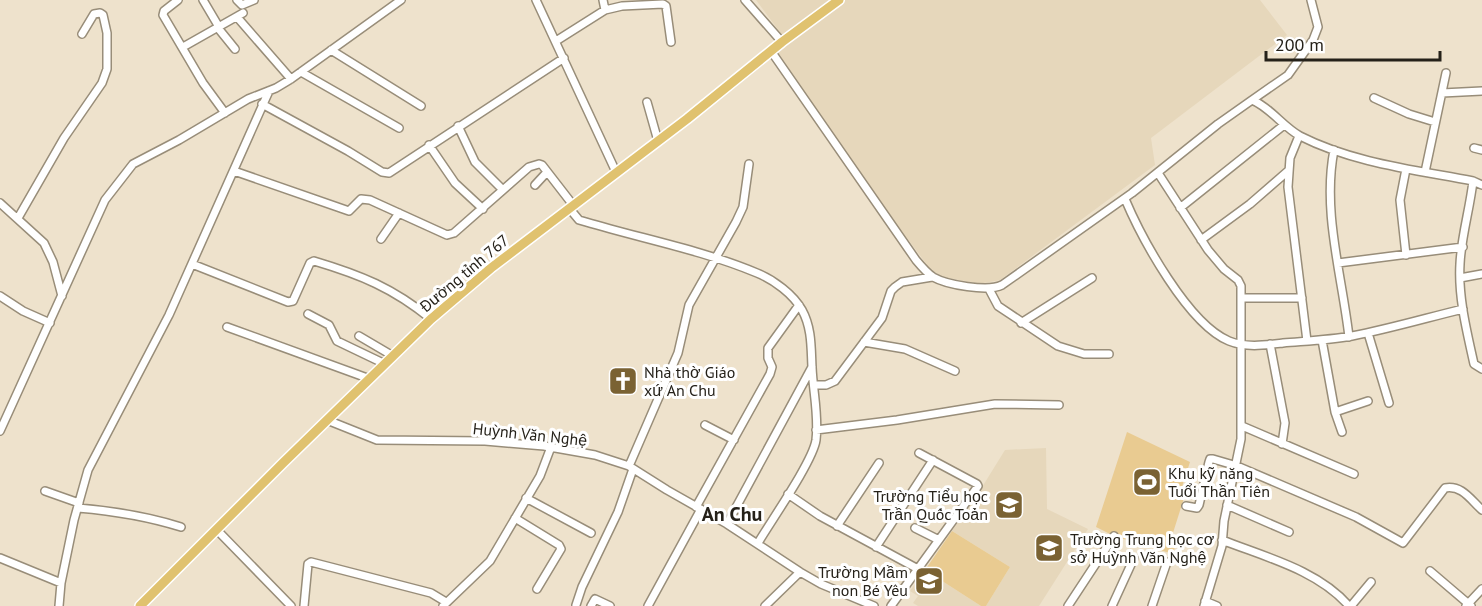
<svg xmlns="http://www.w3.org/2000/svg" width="1482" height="606" viewBox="0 0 1482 606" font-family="'PT Sans',sans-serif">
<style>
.built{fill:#e6d7bb}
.green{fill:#e9cb91}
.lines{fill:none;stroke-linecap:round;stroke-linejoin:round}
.minor-casing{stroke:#988d79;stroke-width:10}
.major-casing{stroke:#fff;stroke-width:12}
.minor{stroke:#fff;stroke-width:7}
.major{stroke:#e0c26f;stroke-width:9}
.labels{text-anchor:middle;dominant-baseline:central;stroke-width:6;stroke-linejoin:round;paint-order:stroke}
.street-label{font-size:16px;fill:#252119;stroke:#fff}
.poi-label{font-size:16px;fill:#252119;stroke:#fff;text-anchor:start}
.quarter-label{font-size:20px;font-weight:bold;fill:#252119;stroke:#fff}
</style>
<rect width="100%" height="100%" fill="#eee2cc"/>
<path class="built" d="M 756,0 L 1260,0 L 1287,35 L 1151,138 L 1155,165 L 1000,280 L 979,284 L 943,277 L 930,269 L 772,56 L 788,43 Z
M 1046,448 L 1047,509 L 1088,529 L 1039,606 L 986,606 L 1010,567 L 952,531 L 972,502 L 976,501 L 980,495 L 979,492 L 1005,450 Z
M 925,570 L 981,606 L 918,606 L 913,603 L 918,596 L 910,591 Z"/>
<path class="green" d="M 1127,432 L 1190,462 L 1179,496 L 1184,498 L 1172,536 L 1177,538 L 1173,554 L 1114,536 L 1096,527 Z
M 952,531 L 1010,567 L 986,606 L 981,606 L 925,570 Z"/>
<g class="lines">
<g class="minor-casing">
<path id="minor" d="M 178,0 L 164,11 L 163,15 L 203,83 L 225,113
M 203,0 L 219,27
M 237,0 L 242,5 L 254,0
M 536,0 L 616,172
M 603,0 L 605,10
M 745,0 L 782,42
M 237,17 L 291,79
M 218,28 L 235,49
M 556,41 L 605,10 L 622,6 L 663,4 L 666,6 L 671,42
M 183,47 L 243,13
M 331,50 L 421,106
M 771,51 L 916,260 C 921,266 927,273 933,277 C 947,285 988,292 1002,285 L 1132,193 L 1218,124 L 1252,100 C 1270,107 1283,127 1300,136 C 1353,163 1416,170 1473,181 L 1482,185
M 301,72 L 399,128
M 1442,93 L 1482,91
M 1374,98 L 1409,114 L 1435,122
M 1252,100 L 1288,75 L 1313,40 L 1318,27 L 1311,0
M 647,102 L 658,141
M 262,104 L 348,151 L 382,172 L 389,173 L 564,58
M 458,126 L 475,162 L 503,190
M 1299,136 L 1290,158 L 1288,187 L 1307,341
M 429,145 L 455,183 L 483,209
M 1474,148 L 1482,150
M 1334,150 C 1322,212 1342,275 1349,337
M 1406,169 L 1400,200 L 1406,255
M 234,171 L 349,211 L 361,199 L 370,200 L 447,235 L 454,233 L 529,167 L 539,164 L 542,165 L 573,205
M 1425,172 L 1446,73
M 1158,173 L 1208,250 L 1224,269 L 1238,280 L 1241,286 L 1241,439 L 1224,521 L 1222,546 L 1204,606
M 1473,181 C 1470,208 1461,238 1460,264 C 1458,297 1467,332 1474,364 L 1482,369
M 535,185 L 547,172
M 1125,199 C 1142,239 1188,324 1229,341 C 1246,348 1266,345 1283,343 C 1306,341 1329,340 1352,336 C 1389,329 1426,318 1463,309
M 0,203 L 44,243 L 53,262 L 62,296
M 569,208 L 579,220 L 586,222 C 643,239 702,250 757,273 C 774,280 793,294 802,310 C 812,328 811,348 812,367 C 813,392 819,415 816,440 C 813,461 771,521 758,543
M 1180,208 L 1284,125
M 18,218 L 64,138 L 102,83 L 107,69 L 107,33 L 103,15 L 100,13 L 94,14 L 82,34
M 381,239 L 399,213
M 1201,240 L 1250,204 L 1288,171
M 1338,263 L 1463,247
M 192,264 L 288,302 L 293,301 L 310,263 L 314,261 C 361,275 393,288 431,319
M 1460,278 L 1482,274
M 989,289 L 998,306 L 1058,346 L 1084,354 L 1109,354
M 0,296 L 23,311 L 50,323
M 1241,298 L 1302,298
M 308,314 L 329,325 L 337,341 L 385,364
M 1021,323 L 1092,278
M 227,327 L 370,379
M 1368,333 L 1389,403
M 359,336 L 393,356
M 1322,340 L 1335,412 L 1342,432
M 864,342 L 905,349 L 955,371
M 1270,344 L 1285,423 L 1282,444
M 815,385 L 826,385 L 835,381 L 882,318 L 891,291 L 895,287 L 902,282 L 932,277
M 1335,412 L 1368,401
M 327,420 L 377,440 L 485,441 L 544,446 L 595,455 L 629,466 L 667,490 L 727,524 L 800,572 L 821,584 L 874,606
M 705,425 L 734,440
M 1242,426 L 1354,474
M 816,430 L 897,420 L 995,404 L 1059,405
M 0,431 L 105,200 L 133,164 L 179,140 L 248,99 L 276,88 L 291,79 L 401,0
M 629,466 L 678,353 L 689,305 L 736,222 L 743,207 L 749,164
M 45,491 L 79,503
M 788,494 L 820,516 L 918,569
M 526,498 L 591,533
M 1227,505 L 1289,532
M 1186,506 L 1197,508 L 1199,505 L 1209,462 L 1210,459 L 1213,459 L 1237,466 L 1356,517 L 1403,543 L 1445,488 C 1462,485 1470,499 1482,510
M 696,507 L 770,374 L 772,367 L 768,358 L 768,348 L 799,305
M 78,508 C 114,511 146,516 181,527
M 515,518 L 559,545 L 561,549 L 537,589
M 727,524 L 812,367
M 837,526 L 879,463
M 915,528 L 939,540
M 217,530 L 291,606
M 1222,540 C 1265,557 1318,570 1349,606
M 876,547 L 933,460
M 0,558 L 61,583
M 1430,571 L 1471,606
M 1205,601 L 1217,606
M 576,605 L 582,587 L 618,512 L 633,469
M 59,606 L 61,583 L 74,520 L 88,470 L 169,315 L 269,91
M 304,606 L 308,564 L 311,562 L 431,593 L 446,602
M 443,606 L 490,561 L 540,476 L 551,447
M 591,606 L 595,599 L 610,606
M 648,606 L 701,509
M 765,606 L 800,572
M 891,606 L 978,486 L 977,484 L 919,453
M 1068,606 L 1114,536
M 1112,606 L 1134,558
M 1152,606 L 1167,562
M 1351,606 L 1371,582
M 1466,606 L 1482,589"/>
</g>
<g class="major-casing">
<path id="major" d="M 140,606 L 283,463 L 431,319 L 491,268 L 687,119 L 782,42 L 839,0"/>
</g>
<use href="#minor" class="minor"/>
<use href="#major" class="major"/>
</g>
<defs>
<g id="church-square" transform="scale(1.5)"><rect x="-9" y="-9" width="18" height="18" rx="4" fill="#7a6233" stroke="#fff"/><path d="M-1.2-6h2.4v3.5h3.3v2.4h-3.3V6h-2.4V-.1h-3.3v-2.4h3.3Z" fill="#fff"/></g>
<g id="stadium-square" transform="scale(1.5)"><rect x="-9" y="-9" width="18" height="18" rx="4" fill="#7a6233" stroke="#fff"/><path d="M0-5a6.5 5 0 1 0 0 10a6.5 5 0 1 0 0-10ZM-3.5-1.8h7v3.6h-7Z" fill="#fff"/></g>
<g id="school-square" transform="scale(1.5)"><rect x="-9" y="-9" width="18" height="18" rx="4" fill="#7a6233" stroke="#fff"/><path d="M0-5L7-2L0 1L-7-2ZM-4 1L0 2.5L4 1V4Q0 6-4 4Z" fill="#fff"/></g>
</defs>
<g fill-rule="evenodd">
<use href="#church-square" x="623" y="381"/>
<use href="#stadium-square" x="1147" y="482"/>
<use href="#school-square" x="1009" y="505"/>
<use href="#school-square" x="1049" y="548"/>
<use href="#school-square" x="929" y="581"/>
</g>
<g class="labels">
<g class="street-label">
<text transform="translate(464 273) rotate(-40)">Đường tỉnh 767</text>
<text transform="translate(530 434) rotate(6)">Huỳnh Văn Nghệ</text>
</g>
<g class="poi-label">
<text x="644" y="372">Nhà thờ Giáo<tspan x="644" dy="18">xứ An Chu</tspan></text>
<text x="1168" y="473">Khu kỹ năng<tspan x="1168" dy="18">Tuổi Thần Tiên</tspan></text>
<text x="988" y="496" text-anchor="end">Trường Tiểu học<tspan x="988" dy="18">Trần Quốc Toản</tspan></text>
<text x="1070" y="539">Trường Trung học cơ<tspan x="1070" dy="18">sở Huỳnh Văn Nghệ</tspan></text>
<text x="908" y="572" text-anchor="end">Trường Mầm<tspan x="908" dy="18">non Bé Yêu</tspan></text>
</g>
<g class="quarter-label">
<text x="732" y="514">An Chu</text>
</g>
</g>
<path d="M1266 51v9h174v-9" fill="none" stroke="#252119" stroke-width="3"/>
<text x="1275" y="51" font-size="18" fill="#252119" stroke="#ffffff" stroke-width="4.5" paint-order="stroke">200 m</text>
</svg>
